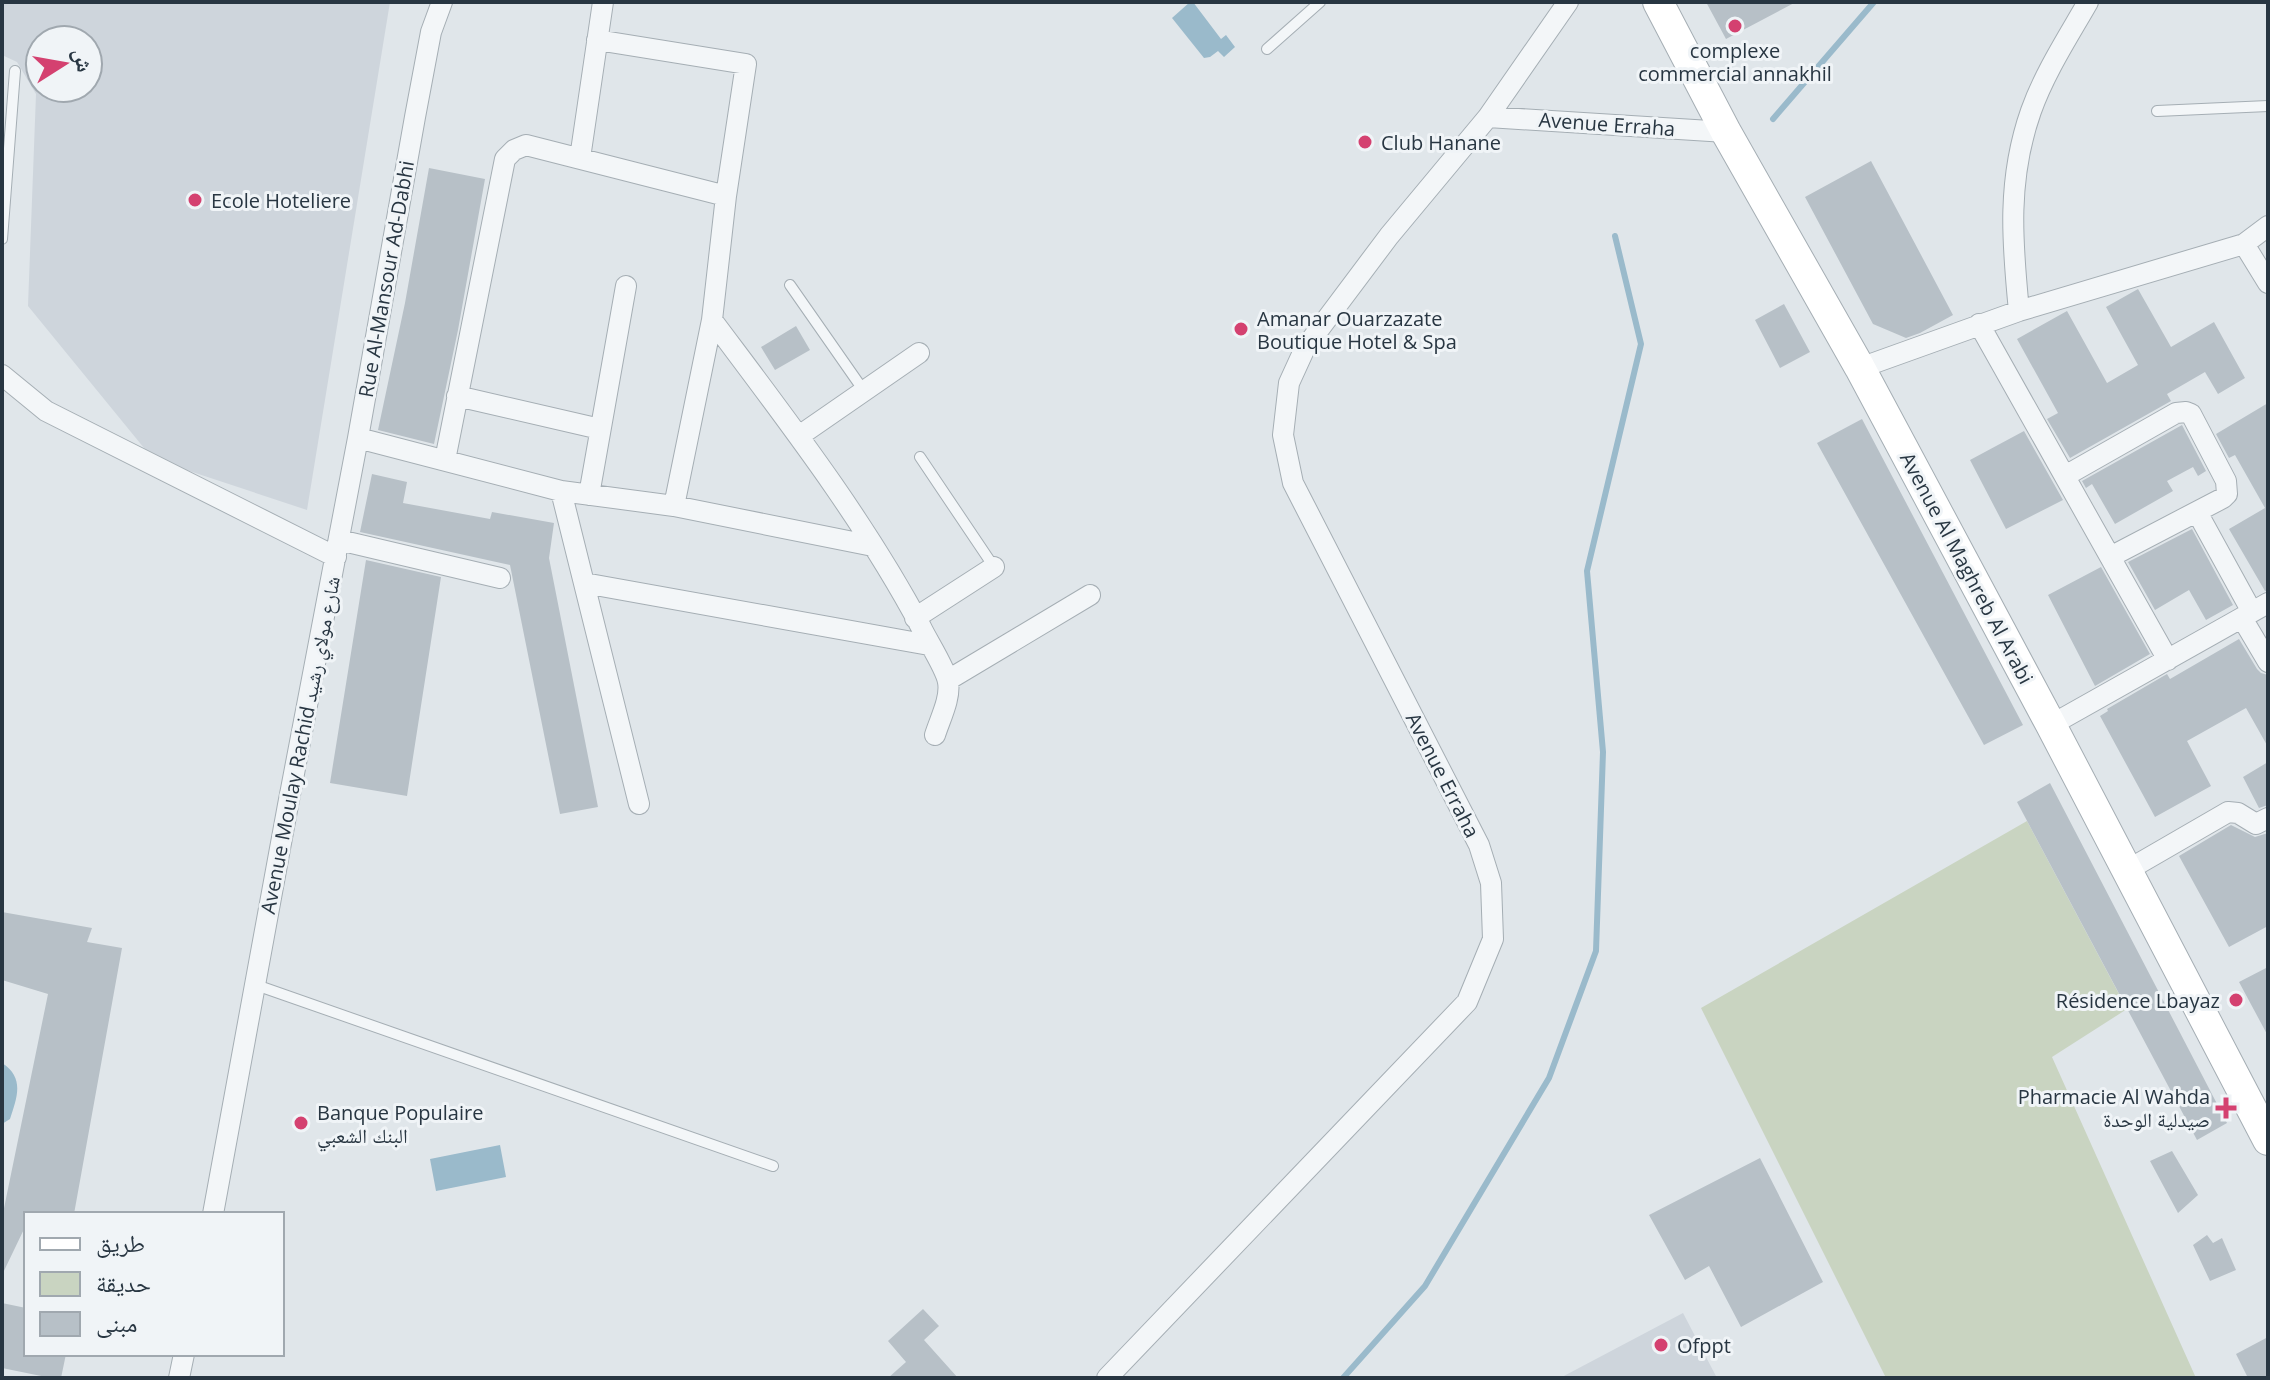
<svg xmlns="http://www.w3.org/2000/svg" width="2270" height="1380" viewBox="0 0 2270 1380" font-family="'Open Sans','Noto Naskh Arabic',sans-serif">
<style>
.built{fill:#ced5dc;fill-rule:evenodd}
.green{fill:#c9d4c1}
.water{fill:#9abacb}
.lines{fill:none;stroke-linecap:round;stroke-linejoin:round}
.stream{stroke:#9abacb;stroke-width:6}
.building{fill:#b7c0c7}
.lane-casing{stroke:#a5aeb4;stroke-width:12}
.street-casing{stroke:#a5aeb4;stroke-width:22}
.secondary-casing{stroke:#a5aeb4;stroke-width:32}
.lane{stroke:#f3f6f8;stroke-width:10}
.street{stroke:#f3f6f8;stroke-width:20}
.secondary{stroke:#fff;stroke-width:30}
.poi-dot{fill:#d44170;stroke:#f0f4f7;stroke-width:3}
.labels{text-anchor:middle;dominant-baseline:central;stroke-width:6;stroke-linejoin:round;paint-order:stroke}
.poi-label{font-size:20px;fill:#283642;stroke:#f0f4f7;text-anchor:start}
.street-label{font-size:20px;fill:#283642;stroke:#f0f4f7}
</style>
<rect width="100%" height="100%" fill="#e0e6ea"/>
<path class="built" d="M 2,2 L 390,2 L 307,510 L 153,459 L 28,306 L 36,94 L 17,62 L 2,55 ZM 40,40 L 88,40 L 88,88 L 40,88 Z
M 1683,1313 L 1717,1378 L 1560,1378 Z"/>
<path class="green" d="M 2027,821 L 2127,1009 L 2052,1057 L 2196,1378 L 1886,1378 L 1701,1008 Z"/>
<path class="water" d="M 1190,2 L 1193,2 L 1221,39 L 1226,35 L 1235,47 L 1224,57 L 1218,51 L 1210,57 L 1204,58 L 1172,18 Z
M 2,1063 C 25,1078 17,1097 10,1119 L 2,1124 Z
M 500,1145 L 506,1177 L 436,1191 L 430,1159 Z"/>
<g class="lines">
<path class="stream" d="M 1773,119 L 1874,2
M 1343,1378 L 1425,1286 L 1549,1078 L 1596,951 L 1603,752 L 1587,571 L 1641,344 L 1615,236"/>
</g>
<path class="building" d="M 1706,2 L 1796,2 L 1726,39 Z
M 1871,161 L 1953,315 L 1920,333 L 1906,338 L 1873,324 L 1805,197 Z
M 429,168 L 485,179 L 458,330 L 434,444 L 378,430 L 405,303 Z
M 2138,289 L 2171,347 L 2214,322 L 2245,378 L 2218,394 L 2205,372 L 2167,394 L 2171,401 L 2070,458 L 2047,419 L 2058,413 L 2017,339 L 2067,311 L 2107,383 L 2138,365 L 2106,307 Z
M 1784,304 L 1810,352 L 1780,368 L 1755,320 Z
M 796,326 L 810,350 L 775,370 L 761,347 Z
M 2268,403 L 2268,590 L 2265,591 L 2229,529 L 2265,508 L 2235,455 L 2229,458 L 2216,434 Z
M 1862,419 L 2023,725 L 1984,745 L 1817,443 Z
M 2182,425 L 2206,471 L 2198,476 L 2193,467 L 2167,481 L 2173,491 L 2115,524 L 2092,484 L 2086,488 L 2082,481 Z
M 2024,431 L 2063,500 L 2006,529 L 1970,460 Z
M 372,474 L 407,482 L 403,503 L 490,519 L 492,512 L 554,523 L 549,558 L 598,807 L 560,814 L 510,565 L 360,532 Z
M 2192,529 L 2233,605 L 2206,620 L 2189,590 L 2155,610 L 2128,562 Z
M 366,560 L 441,577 L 407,796 L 330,783 Z
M 2101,567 L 2150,654 L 2095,686 L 2048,595 Z
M 2239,639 L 2257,669 L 2261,673 L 2268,675 L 2268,747 L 2246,708 L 2187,741 L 2211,786 L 2155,817 L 2100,716 L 2108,711 L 2107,709 L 2167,674 L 2170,679 Z
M 2268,762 L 2268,805 L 2259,808 L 2243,777 Z
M 2050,783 L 2227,1123 L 2197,1140 L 2017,802 Z
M 2231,825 L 2255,837 L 2268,833 L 2268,926 L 2229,947 L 2179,856 Z
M 2,912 L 92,928 L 87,942 L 122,948 L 74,1214 L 26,1214 L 26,1225 L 2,1275 L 2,1218 L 48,994 L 2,980 Z
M 2268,967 L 2268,1036 L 2239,982 Z
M 2172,1151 L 2198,1195 L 2178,1213 L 2150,1161 Z
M 1760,1158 L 1823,1282 L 1741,1327 L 1709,1266 L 1685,1280 L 1649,1215 Z
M 2207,1235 L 2213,1243 L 2222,1238 L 2236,1270 L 2210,1281 L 2193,1245 Z
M 2,1303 L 26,1308 L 26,1354 L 66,1354 L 61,1378 L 51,1378 L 2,1368 Z
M 923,1309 L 939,1326 L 924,1340 L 958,1378 L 888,1378 L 906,1362 L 888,1341 Z
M 2268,1337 L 2268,1378 L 2248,1378 L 2236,1354 Z"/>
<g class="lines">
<g class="lane-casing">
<path id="lane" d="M 1267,49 L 1320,2
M 2157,111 L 2268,106
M 2,239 L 15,71
M 790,285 L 864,391
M 920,457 L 994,567
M 256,985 L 773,1166"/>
</g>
<g class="street-casing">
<path id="street" d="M 597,40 L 746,64 L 726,196 L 712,320 L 674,506
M 1488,117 L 1726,132
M 580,158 L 603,2
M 2244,244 L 2268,283
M 2019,311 C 2012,241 2007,179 2031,111 C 2045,72 2068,37 2088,2
M 712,320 C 786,419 863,518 921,627 C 927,640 946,669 948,682 C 951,698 940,719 935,735
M 1979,324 L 2168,660
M 1860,368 L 2019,311 L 2244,244 L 2268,226
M 2,375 L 46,411 L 336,557
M 457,396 L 600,429
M 799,436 L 919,353
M 358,438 L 561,491 L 674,506 L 873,546
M 445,460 L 505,159 L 514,150 L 526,145 L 726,196
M 2065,476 L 2176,413 L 2186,412 L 2191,414 L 2226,481 L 2227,494 L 2223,498 L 2110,557
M 561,491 L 639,804
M 589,495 L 626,286
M 2197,512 L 2252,612
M 339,540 L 500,578
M 584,583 L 929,645
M 915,618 L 994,567
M 2242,618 L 2268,662
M 948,680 L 1090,595
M 2051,725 L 2268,603
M 2126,871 L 2228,812 L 2238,813 L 2256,824 L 2268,818
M 213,1214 L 288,805 L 358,438 L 415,117 L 431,32 L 442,2
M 179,1378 L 184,1354
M 1107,1378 L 1467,1002 L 1493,939 L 1491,883 L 1479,845 L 1293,483 L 1283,435 L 1289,383 L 1305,348 L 1389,236 L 1488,117 L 1568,2"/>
</g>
<g class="secondary-casing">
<path id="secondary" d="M 1658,2 L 1726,132 L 1860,368 L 2051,725 L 2268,1140"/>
</g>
<use href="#lane" class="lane"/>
<use href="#street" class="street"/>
<use href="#secondary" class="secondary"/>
</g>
<g class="poi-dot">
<circle cx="1735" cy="26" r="8"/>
<circle cx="1365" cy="142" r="8"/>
<circle cx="195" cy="200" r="8"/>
<circle cx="1241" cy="329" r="8"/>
<circle cx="2236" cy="1000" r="8"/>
<path d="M2222 1096h8v8h8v8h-8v8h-8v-8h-8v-8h8z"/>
<circle cx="301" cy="1123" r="8"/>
<circle cx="1661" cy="1345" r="8"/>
</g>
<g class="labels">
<g class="poi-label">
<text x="1735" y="50" text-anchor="middle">complexe<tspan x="1735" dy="23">commercial annakhil</tspan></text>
<text x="1381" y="142">Club Hanane</text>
<text x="211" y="200">Ecole Hoteliere</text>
<text x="1257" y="318">Amanar Ouarzazate<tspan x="1257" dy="23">Boutique Hotel &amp; Spa</tspan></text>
<text x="2220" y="1000" text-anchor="end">Résidence Lbayaz</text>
<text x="2210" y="1096" text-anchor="end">Pharmacie Al Wahda<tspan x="2210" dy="23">صيدلية الوحدة</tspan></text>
<text x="317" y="1112">Banque Populaire<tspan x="317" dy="23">البنك الشعبي</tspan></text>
<text x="1677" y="1345">Ofppt</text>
</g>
<g class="street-label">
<text transform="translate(1607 124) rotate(4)">Avenue Erraha</text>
<text transform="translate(386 279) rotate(-80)">Rue Al-Mansour Ad-Dabhi</text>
<text transform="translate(1967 568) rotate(62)">Avenue Al Maghreb Al Arabi</text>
<text transform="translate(300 745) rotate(-79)">Avenue Moulay Rachid شارع مولاي رشيد</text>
<text transform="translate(1443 775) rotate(63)">Avenue Erraha</text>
</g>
</g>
<rect width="2270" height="1380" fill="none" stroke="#283642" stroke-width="8"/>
<rect x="24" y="1212" width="260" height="144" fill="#f0f4f7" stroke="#a0a8af" stroke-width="2"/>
<rect x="40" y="1238" width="40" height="12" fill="#ffffff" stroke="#a0a8af" stroke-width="2"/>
<text x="96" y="1252" font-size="24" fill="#283642">طريق</text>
<rect x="40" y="1272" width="40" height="24" fill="#c9d4c1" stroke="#a0a8af" stroke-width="2"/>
<text x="96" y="1292" font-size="24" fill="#283642">حديقة</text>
<rect x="40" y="1312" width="40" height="24" fill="#b7c0c7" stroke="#a0a8af" stroke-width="2"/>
<text x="96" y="1332" font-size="24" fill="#283642">مبنى</text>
<g transform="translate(64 64) rotate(79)"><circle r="38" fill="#f0f4f7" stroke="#a0a8af" stroke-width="2"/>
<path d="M0-6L14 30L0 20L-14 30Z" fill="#d44170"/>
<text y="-12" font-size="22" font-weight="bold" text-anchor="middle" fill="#283642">ش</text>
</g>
</svg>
